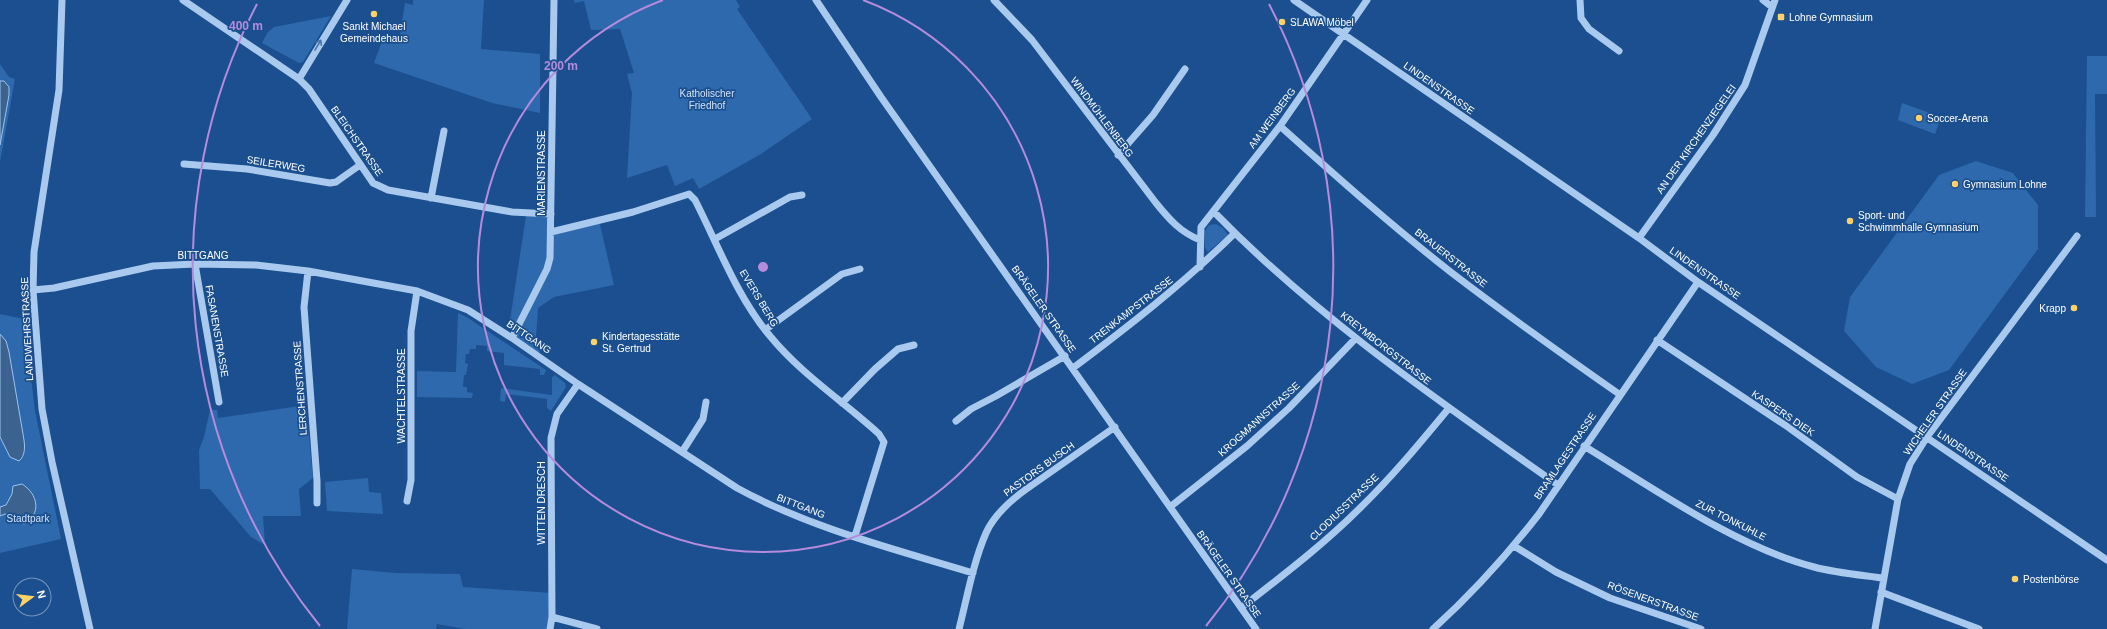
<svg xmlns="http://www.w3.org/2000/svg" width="2107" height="629" viewBox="0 0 2107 629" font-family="Arial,sans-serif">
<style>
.green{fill:#2e69ad}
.water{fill:#3c6290;stroke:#9cc4f0}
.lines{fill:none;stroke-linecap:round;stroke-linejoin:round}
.minor{stroke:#a9c9ee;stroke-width:7}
.oneway{stroke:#4674ac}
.ring{fill:none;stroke:#b68bdc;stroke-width:2}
.poi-dot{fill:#ffd166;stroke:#1b4f8f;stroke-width:1.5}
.labels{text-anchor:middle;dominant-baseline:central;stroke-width:3.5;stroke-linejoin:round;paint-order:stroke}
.poi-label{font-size:10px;fill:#fff;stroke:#1b4f8f;text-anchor:start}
.street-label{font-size:10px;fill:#fff;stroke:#1b4f8f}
.park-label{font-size:10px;fill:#cfe3fa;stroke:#1b4f8f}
.centre{fill:#b68bdc;stroke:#1b4f8f;stroke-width:2}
.ring-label{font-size:12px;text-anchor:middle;font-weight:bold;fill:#b68bdc;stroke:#1b4f8f;stroke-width:3.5;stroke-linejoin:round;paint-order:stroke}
</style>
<rect width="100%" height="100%" fill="#1b4f8f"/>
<path class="green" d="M 413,0 L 484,0 L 481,49 L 540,54 L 540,113 L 492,103 L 374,63 L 384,36 L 399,41 L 405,3 L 413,5 Z
M 574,0 L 736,0 L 740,7 L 737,9 L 812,119 L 761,154 L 699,189 L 693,178 L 675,186 L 667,165 L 627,178 L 632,93 L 627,74 L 634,73 L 620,29 L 591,30 L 584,1 L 575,3 Z
M 331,16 L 303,62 L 299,63 L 262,43 L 268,32 L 274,27 Z
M 2087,56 L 2107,56 L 2107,94 L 2095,94 L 2096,217 L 2085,217 Z
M 0,64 L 9,77 L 15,79 L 0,162 Z
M 1902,103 L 1941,117 L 1935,134 L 1898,120 Z
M 1976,161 L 2013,173 L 2038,205 L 2038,249 L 1949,370 L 1912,384 L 1876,367 L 1844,331 L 1850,297 L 1939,175 Z
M 551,214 L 551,231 L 599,220 L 614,285 L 554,297 L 538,308 L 536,337 L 544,345 L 538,355 L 512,338 L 510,320 L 526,216 Z
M 1216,224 L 1223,228 L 1228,235 L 1208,252 L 1205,248 L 1205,231 L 1209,225 Z
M 458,313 L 468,318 L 546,370 L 544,375 L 540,375 L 540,369 L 504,365 L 504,353 L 487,351 L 487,346 L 476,345 L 476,349 L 470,349 L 469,354 L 466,354 L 465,363 L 468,364 L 466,375 L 464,375 L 463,387 L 467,387 L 467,392 L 473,393 L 472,398 L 417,397 L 417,371 L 456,372 Z
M 0,314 L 24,319 L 35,411 L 61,539 L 0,553 Z
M 555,375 L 565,383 L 566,387 L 551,411 L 547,408 L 547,399 L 506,394 L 505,402 L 500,401 L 501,388 L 552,395 L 552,377 Z
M 306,405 L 313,478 L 299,489 L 301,516 L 263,516 L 265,545 L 251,537 L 210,489 L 200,489 L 199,450 L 204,437 L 210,410 L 217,410 L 218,418 Z
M 368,478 L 369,492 L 381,493 L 383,514 L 327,511 L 325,482 Z
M 352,569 L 396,573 L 460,574 L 463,587 L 552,593 L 550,629 L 465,629 L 437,624 L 436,629 L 347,629 Z"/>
<path class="water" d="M 0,81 L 4,81 L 9,87 L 9,95 L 0,145 Z
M 0,334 L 6,341 L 9,352 L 24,440 C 25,448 25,456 19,461 L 10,457 L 0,437 Z
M 22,484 C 38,494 42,514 24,524 L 12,516 L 5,514 L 0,516 L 0,507 L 6,505 L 12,494 L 13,486 Z"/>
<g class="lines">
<path class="minor" d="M 62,0 L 59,90 L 34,252 L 33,290 L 42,409 L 52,462 L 90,629
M 183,0 L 299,79 L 309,89 L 373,183 L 388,190 L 512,212 L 551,214
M 816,0 L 881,97 L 1256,629
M 994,0 L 1032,40 L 1156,203 C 1169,219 1180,232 1200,240
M 1294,0 L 1639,238 L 1698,282 L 2107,560
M 1580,0 L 1581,18 L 1589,29 L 1619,51
M 1763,0 L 1772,7
M 299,79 L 347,0
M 1280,126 C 1336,176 1393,227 1452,273 C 1507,315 1563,355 1619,394
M 1118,155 L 1153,115 L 1185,69
M 184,164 L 247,169 L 330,183 L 336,182 L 360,165
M 431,198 L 444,131
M 1214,212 C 1316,317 1438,400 1558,485
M 551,232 L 633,212 L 689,194 L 695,200 C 718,245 737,297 770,336 C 801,374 843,401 879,434 L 884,442 L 855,536
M 1639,238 L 1713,135 L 1745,85 L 1775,0
M 715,239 L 790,197 L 802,195
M 195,264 L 219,402
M 1200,267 L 1201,227 L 1280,126 L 1367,0
M 308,271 L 304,307 L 317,481 L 317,503
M 33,290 L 54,288 L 153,266 L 195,264 L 256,265 L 308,271 L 417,291 L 468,310 L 512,338 L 578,384 L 737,488 C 810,528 894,549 973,573
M 765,330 L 842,274 L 860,269
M 512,338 L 547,269 L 550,258 L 554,0
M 1657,340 L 1785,425 L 1857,477 L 1898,499
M 1073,368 C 1129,326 1184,283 1235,233
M 842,403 L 875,369 L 898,349 L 914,345
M 956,421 L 971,409 L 996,396 L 1065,356
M 1584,446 C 1653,488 1736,547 1814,567 C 1836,573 1861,575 1883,578
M 682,452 L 703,419 L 706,402
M 407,501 L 411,480 L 411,331 L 417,291
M 1170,507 L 1247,446 L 1289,408 L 1355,339
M 1514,546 L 1556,572 L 1610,598 L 1701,629
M 1881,592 L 1979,629
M 1241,608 C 1282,576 1323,545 1360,508 C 1392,477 1420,443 1449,408
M 552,617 L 597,629
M 550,629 L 552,617 L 551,438 L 557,414 L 578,384
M 959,629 C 967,598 973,563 986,533 C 994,515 1010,501 1025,490 L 1115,427
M 1433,629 C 1472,594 1507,555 1539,514 L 1698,282
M 1875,629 L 1898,499 L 1910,464 L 1927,437 L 2077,236"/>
</g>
<defs><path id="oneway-shaft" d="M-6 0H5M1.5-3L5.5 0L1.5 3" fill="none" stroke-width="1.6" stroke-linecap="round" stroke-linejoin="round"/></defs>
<use class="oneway" href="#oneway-shaft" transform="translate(318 45) rotate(-59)"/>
<g class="ring">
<path d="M863 0A285 285 0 1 1 663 0"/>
<path d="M320 626A570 570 0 0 1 257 4M1269 4A570 570 0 0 1 1206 626"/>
</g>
<g class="poi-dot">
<circle cx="374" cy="14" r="4"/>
<rect x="1777" y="13" width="8" height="8" rx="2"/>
<circle cx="1282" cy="22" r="4"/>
<circle cx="1919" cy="118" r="4"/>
<circle cx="1955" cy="184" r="4"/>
<circle cx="1850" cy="221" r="4"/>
<circle cx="2074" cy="308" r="4"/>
<circle cx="594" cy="342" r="4"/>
<circle cx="2015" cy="579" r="4"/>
</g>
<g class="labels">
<g class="poi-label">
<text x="1789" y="17">Lohne Gymnasium</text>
<text x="1290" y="22">SLAWA Möbel</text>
<text x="374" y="26" text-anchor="middle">Sankt Michael<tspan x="374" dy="12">Gemeindehaus</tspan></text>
<text x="1927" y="118">Soccer-Arena</text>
<text x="1963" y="184">Gymnasium Lohne</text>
<text x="1858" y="215">Sport- und<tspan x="1858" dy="12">Schwimmhalle Gymnasium</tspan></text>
<text x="2066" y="308" text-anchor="end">Krapp</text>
<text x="602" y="336">Kindertagesstätte<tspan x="602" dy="12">St. Gertrud</tspan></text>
<text x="2023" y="579">Postenbörse</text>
</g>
<g class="street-label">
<text transform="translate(1439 88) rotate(35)">LINDENSTRASSE</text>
<text transform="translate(1102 117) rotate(53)">WINDMÜHLENBERG</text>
<text transform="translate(1272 118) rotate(-54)">AM WEINBERG</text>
<text transform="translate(1696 139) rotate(-55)">AN DER KIRCHENZIEGELEI</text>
<text transform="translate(357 141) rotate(55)">BLEICHSTRASSE</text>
<text transform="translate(276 164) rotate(9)">SEILERWEG</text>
<text transform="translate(541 173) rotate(-90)">MARIENSTRASSE</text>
<text x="203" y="255">BITTGANG</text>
<text transform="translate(1451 258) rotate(38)">BRAUERSTRASSE</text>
<text transform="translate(1705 273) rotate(35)">LINDENSTRASSE</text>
<text transform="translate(759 298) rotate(59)">EVERS BERG</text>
<text transform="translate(1044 309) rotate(55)">BRÄGELER STRASSE</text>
<text transform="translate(1131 310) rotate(-38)">TRENKAMPSTRASSE</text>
<text transform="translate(27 329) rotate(-93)">LANDWEHRSTRASSE</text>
<text transform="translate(217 331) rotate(80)">FASANENSTRASSE</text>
<text transform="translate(529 337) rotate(34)">BITTGANG</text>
<text transform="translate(1386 348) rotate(38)">KREYMBORGSTRASSE</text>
<text transform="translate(300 388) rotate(-94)">LERCHENSTRASSE</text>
<text transform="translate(401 396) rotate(-90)">WACHTELSTRASSE</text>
<text transform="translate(1935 412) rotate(-55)">WICHELER STRASSE</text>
<text transform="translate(1783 413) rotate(34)">KASPERS DIEK</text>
<text transform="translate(1259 419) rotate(-42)">KROGMANNSTRASSE</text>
<text transform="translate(1565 456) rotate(-56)">BRAMLAGESTRASSE</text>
<text transform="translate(1973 456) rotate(34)">LINDENSTRASSE</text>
<text transform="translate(1039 469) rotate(-36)">PASTORS BUSCH</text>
<text transform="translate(541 503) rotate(-90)">WITTEN DRESCH</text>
<text transform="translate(801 506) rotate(21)">BITTGANG</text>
<text transform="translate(1344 507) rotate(-44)">CLODIUSSTRASSE</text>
<text transform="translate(1731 520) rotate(27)">ZUR TONKUHLE</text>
<text transform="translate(1229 574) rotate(55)">BRÄGELER STRASSE</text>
<text transform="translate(1653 601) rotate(20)">RÖSENERSTRASSE</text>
</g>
<g class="park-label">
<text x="707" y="93">Katholischer<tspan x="707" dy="12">Friedhof</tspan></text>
<text x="28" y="518">Stadtpark</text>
</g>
</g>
<circle cx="763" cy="267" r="6" class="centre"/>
<g class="ring-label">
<text x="246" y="30">400 m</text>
<text x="561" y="70">200 m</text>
</g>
<g transform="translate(32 597) rotate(75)"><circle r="19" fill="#1b4f8f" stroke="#7695bc"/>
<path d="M0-3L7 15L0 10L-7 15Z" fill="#ffd166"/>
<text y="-6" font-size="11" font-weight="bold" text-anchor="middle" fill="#ffffff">N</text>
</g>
</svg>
